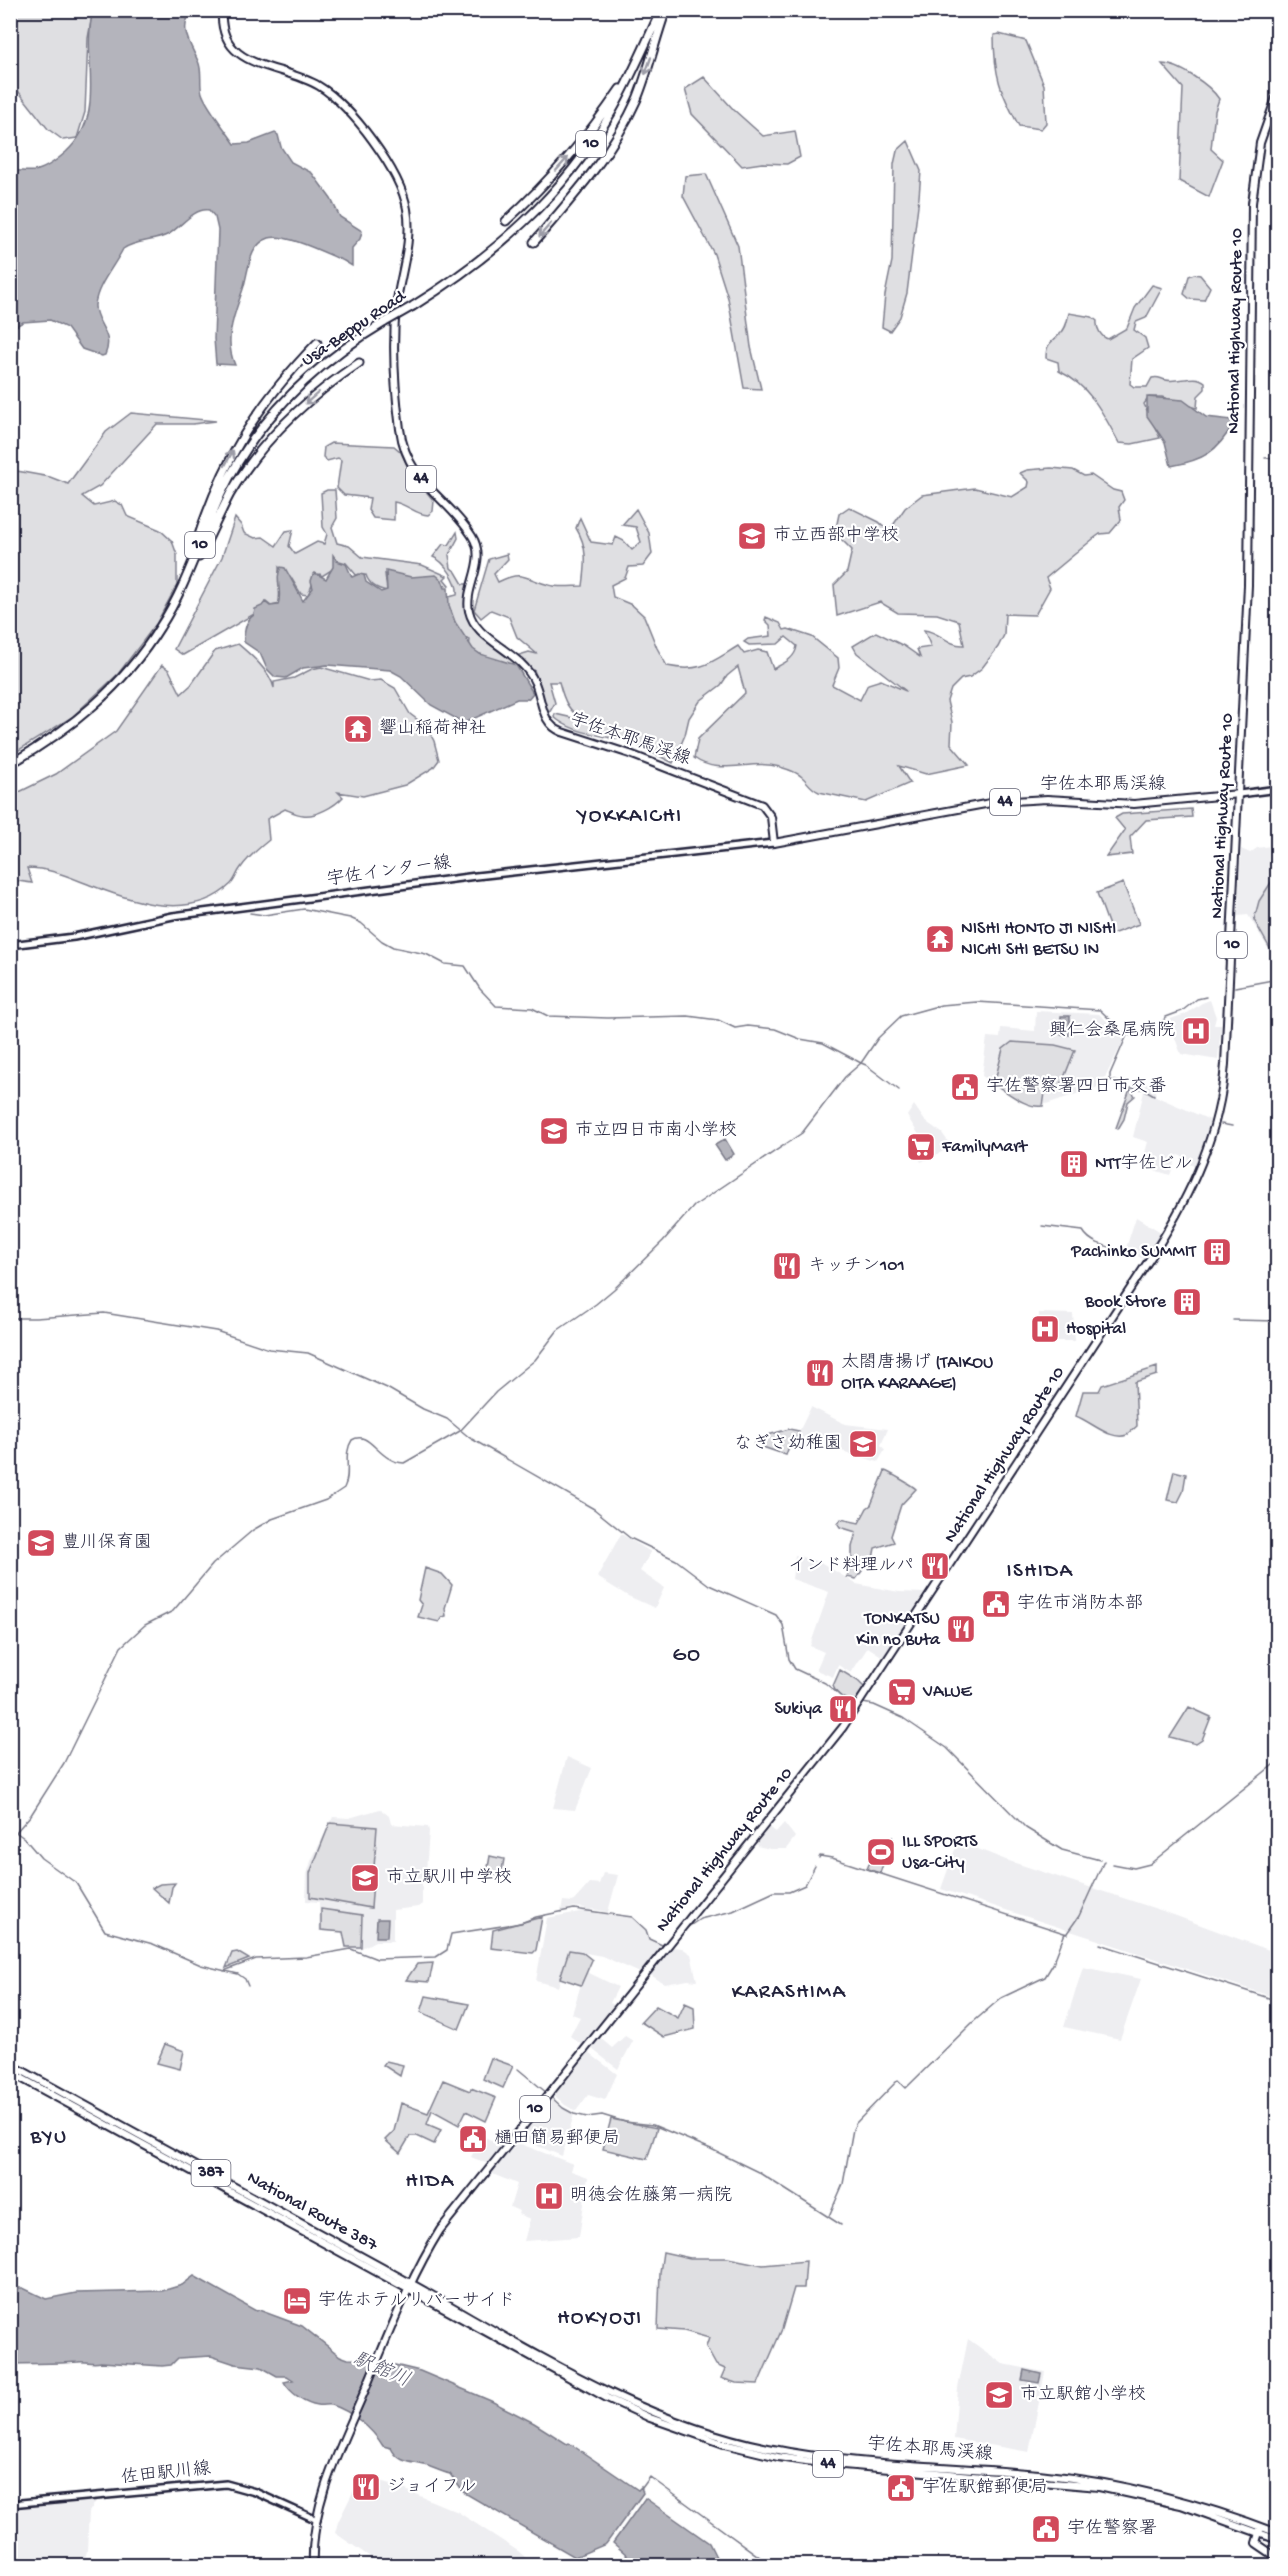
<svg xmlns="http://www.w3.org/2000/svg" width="1288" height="2576" viewBox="0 0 1288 2576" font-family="'Gochi Hand','Klee One',sans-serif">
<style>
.built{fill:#eeeef1}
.green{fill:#dfdfe2;stroke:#80808e;stroke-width:1.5}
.water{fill:#b4b4bc;stroke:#7a7a88;stroke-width:1.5}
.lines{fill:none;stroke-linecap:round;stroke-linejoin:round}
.stream{stroke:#7a7a88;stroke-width:1.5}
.secondary-casing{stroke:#22223b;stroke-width:10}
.primary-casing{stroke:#22223b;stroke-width:10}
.trunk-casing{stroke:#22223b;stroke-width:10}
.motorway-casing{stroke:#22223b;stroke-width:11}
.secondary{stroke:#fff;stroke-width:5}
.primary{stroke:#fff;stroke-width:6}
.trunk{stroke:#fff;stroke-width:6}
.motorway{stroke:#fff;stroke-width:7}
.motorway-bridge-casing{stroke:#22223b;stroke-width:11;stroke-linecap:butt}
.motorway-bridge{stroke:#fff;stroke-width:7}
.oneway{stroke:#9c9ca7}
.labels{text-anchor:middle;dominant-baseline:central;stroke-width:4.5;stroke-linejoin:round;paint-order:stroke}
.shield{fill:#fff;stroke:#646476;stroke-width:1.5}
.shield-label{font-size:16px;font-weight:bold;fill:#22223b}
.street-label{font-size:18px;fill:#22223b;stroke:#fff}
.poi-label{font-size:18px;fill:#22223b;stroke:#fff;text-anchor:start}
.water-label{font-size:20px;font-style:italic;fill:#5c5c6f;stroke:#fff}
.quarter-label{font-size:21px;letter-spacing:1.5px;fill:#22223b;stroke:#fff}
</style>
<rect width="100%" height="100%" fill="#fff"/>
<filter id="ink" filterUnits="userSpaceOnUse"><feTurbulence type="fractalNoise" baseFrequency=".0167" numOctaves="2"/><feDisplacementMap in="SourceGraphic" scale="12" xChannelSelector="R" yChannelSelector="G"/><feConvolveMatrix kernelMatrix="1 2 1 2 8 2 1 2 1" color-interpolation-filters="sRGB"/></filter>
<g filter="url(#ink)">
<path class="built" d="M 1277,845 L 1277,970 L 1276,971 L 1276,961 L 1248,915 L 1238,916 L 1241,849 L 1250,853 L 1257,848 Z
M 1210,1000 L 1216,1017 L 1214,1025 L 1221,1025 L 1218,1060 L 1181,1054 L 1173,1033 L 1166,1023 L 1170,1019 L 1186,1014 L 1202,1003 Z
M 1036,1011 L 1099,1014 L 1125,1037 L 1101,1086 L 1037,1107 L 1026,1104 L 982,1076 L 987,1037 L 1000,1038 L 1001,1028 L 1035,1031 Z
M 1158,1082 L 1155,1096 L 1210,1120 L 1196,1167 L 1185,1162 L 1186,1158 L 1178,1155 L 1170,1175 L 1141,1166 L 1148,1142 L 1133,1137 L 1146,1083 Z
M 914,1105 L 925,1121 L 942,1133 L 952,1147 L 921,1162 L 914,1147 L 919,1135 L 907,1116 Z
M 1136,1217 L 1161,1232 L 1144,1260 L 1126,1248 Z
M 1039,1313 L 1073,1314 L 1075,1341 L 1038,1341 Z
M 811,1407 L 845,1424 L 888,1429 L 881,1445 L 885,1450 L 878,1462 L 822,1445 L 820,1448 L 808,1445 L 796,1438 Z
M 621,1534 L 651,1552 L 640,1571 L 664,1588 L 655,1608 L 628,1596 L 597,1577 Z
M 795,1555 L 822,1563 L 856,1584 L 899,1592 L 924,1593 L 883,1657 L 868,1647 L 851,1673 L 838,1665 L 833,1677 L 816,1670 L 824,1652 L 810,1646 L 829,1592 L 792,1579 Z
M 567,1757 L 592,1768 L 575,1810 L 553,1808 Z
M 380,1809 L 389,1816 L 391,1824 L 428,1827 L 429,1831 L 426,1872 L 422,1879 L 422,1904 L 419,1907 L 393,1910 L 393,1941 L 375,1941 L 360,1949 L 345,1948 L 342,1932 L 319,1931 L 319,1902 L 306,1901 L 307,1874 L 311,1861 L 333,1817 L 349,1818 Z
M 784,1823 L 795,1837 L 786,1849 L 770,1849 L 757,1846 L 756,1842 L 768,1827 L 776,1832 Z
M 957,1844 L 968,1845 L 1006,1860 L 1160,1910 L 1277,1953 L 1277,1968 L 1270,1996 L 941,1889 Z
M 603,1873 L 618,1875 L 608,1912 L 591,1909 L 590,1912 L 633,1918 L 645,1930 L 649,1940 L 661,1946 L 640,1973 L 602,1956 L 569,1950 L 558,1987 L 536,1981 L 547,1918 L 585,1911 L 585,1908 L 574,1907 L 561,1911 L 563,1901 L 573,1902 L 590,1883 L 599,1884 Z
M 672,1947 L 682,1948 L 691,1954 L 697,1981 L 688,1980 L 665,1984 L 649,1974 Z
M 1083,1967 L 1141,1979 L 1120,2039 L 1064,2027 Z
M 585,1971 L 618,1987 L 610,2003 L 614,2005 L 582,2045 L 570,2036 L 580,2017 L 572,2014 Z
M 625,2036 L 633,2041 L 618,2069 L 592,2049 L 599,2037 L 612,2048 Z
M 589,2053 L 617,2074 L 605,2100 L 588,2095 L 576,2111 L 565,2105 L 553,2094 L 585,2054 Z
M 550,2097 L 559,2106 L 574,2114 L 562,2156 L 518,2138 Z
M 482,2136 L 502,2145 L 486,2163 L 471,2157 Z
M 518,2143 L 573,2164 L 571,2171 L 588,2177 L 579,2237 L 524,2241 L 530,2219 L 518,2214 L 519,2211 L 510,2207 L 517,2184 L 490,2173 Z
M 968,2339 L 1003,2364 L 1045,2372 L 1029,2452 L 954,2439 L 958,2388 Z
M 361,2476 L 394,2485 L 458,2512 L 518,2551 L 534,2565 L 382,2565 L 335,2533 L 338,2522 Z
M 98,2498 L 89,2512 L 87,2551 L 83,2565 L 11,2565 L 10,2508 Z"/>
<path class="green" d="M 10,11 L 93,11 L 88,38 L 85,112 L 77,138 L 63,140 L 48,129 L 11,82 Z
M 999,34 L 1026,41 L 1044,85 L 1046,123 L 1041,129 L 1019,126 C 1000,91 994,76 994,35 Z
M 1162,64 C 1179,64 1210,85 1219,99 L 1215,111 L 1211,149 L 1223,160 L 1209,197 L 1179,181 L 1183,88 Z
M 704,77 L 734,110 L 763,136 L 795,131 L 800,157 L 787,164 L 762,163 L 742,166 L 692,114 L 685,89 Z
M 908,141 L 921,171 L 919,197 L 907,293 L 900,317 L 890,331 L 882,327 L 885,295 L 892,261 L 894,164 L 897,151 Z
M 706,174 L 738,246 L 751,347 L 761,389 L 744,388 L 728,298 L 714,254 L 683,196 L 685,176 Z
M 1194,274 L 1200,275 L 1210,287 L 1204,300 L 1190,299 L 1184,294 L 1189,276 Z
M 1152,285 L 1162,288 L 1146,318 L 1136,322 L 1134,330 L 1145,338 L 1148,348 L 1132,359 L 1130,384 L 1134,387 L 1147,387 L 1152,378 C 1159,376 1160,379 1166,380 C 1179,383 1194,373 1205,382 L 1205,389 L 1198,396 L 1197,408 L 1162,397 L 1149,397 L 1144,404 L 1160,438 L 1132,444 L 1119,443 C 1103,413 1090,386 1059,371 L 1058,362 L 1046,358 C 1046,343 1051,343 1060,334 C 1067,328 1067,320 1069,313 L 1092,317 L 1097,321 C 1096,328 1101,337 1108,339 L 1127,328 L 1135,308 Z
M 131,413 L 216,421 L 193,424 L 157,424 L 100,486 L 82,496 L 94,506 L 115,501 L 122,505 L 127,516 L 160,530 L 172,541 L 177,555 L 177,585 L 156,624 L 118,674 L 72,717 L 11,755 L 11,470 L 50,477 L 68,484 L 106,432 Z
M 331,443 L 394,446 L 401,452 L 410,472 L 434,501 L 433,511 L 428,515 C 416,515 407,504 394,502 L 394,520 L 373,518 L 368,510 L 370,498 L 344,495 L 337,488 L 341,460 L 338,458 L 327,461 L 323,457 L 324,447 Z
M 1051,468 L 1073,470 L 1084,476 L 1091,475 L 1113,490 L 1121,492 L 1124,500 L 1119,507 L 1121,520 L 1110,533 L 1100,534 L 1093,539 L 1046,578 L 1050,588 L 1035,615 L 1005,614 L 1004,635 L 998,647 L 982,668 L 970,677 L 961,679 L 951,689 L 947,701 L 952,722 L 951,744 L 969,765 L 926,774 L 899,766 L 910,783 L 866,802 L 819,792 C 810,788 808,782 802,777 C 797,772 787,769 780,767 C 751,758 720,777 694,758 L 698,739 L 745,693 L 738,667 L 727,676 L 721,685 L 700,701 L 689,718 L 685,735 L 673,763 L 631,742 L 612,737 L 609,730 L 610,738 C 590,733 570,731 554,717 L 555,714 L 586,721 C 568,712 564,701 559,682 L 549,682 L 555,703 L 548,715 L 544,713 L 543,696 L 534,670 L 521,669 L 474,652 L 469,648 L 470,640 L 461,637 L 450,610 L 446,604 L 449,597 L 457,595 C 459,582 444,561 433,557 L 443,544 L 449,545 L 457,532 L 458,538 L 449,555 L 451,568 L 456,572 L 463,584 L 468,584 C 467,611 463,620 486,640 L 495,640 L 505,645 L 505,651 L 513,657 L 529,652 L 537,654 L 517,637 L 509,617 L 491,610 L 481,618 L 474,610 L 489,559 L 507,554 L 508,559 L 494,574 L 498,582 C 523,569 525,579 549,585 C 559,588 572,586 583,586 C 586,564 588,547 576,528 L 580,518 L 591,542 L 613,545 L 616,537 L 624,541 L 632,550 L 641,542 L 636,527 L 622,525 L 636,509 L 649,533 L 652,554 L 643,566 L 629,567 L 625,578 L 611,585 L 613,597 L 632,605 L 644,616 L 657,648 L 667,666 C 701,673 710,663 738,646 L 744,654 L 758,650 L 767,652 L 773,669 C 784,663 795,659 797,646 L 786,637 L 778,644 L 749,645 L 744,642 L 748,639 L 771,636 L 770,625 L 765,620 L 766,617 L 780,623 L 784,630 L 788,629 L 812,637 L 838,658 L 839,668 L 832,685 L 860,700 L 868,684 L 881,680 L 906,691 L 857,653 L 853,646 L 876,632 L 904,646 L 920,657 L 917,649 L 931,647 L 924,630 C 940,632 948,646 964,645 L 959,621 L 937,614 L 898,613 L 880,602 L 837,616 L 834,585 L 847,572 L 852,550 L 835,533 L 839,514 L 849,507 L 879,522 L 889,531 L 905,508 L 922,495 L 975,488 L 1012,497 L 1028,487 L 1029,482 L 1020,473 L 1027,470 Z
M 327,490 L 335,490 L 337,518 L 332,527 L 337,543 L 349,546 L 362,557 L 422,565 L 447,576 L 444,579 L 449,585 L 446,586 L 433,577 L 414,580 L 385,574 L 387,591 C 377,589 369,585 366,575 L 357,576 L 346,563 L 336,560 L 333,569 L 322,576 L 320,574 L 316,575 L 308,595 L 301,594 L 290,576 L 279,567 L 280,604 L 271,606 L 266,602 L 263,609 L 183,655 L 174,649 L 222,557 L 235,518 L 241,525 L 244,533 L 255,538 L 263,537 L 276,546 L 286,531 L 293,530 L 289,546 L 295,554 L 317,542 L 324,544 L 327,534 L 323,527 L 321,493 Z
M 238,644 C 251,655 270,671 274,688 L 274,682 L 294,678 L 312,669 L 321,667 L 370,681 L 381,680 L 395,688 L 410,714 L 426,726 L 434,741 L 439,760 L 433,768 L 405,785 L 363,796 L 338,792 L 343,797 C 335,806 316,817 303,815 C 297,815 290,811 285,809 L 267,819 L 269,840 C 259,848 247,858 240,869 C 237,873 235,880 231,884 C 193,921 136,903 93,886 C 71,878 51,868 27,868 L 32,883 L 11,880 L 11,796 L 56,774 L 116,731 L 162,665 L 169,670 L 181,694 L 191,685 L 215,651 Z
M 1191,809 L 1192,817 L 1146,820 L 1130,837 L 1132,854 L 1106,857 L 1125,830 L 1115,818 L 1122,814 Z
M 1277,877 L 1277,961 L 1254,920 L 1259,901 L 1274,878 Z
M 1123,883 L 1139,924 L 1112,934 L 1097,893 Z
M 1012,1042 L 1055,1045 L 1075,1050 L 1059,1090 L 1045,1093 L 1043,1106 C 1026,1109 1008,1092 994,1084 L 1003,1049 Z
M 1130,1089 L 1135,1096 L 1128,1102 L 1124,1119 L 1118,1129 L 1116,1128 Z
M 1157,1367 L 1157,1375 L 1135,1382 L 1137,1426 L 1127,1435 C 1111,1441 1093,1423 1076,1416 L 1083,1391 L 1099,1391 L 1102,1385 Z
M 789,1429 L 799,1431 L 796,1438 L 792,1438 L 786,1455 L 754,1444 L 768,1435 Z
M 885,1471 C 889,1472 913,1486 916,1489 L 901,1505 L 891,1536 L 894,1542 L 875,1548 L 873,1559 L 862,1562 L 862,1571 L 856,1579 L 847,1577 L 852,1561 L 852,1547 L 856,1532 L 840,1527 L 838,1524 L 841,1519 L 859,1523 L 867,1508 L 871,1505 Z
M 1174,1471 L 1186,1474 L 1183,1492 L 1178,1502 L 1167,1500 Z
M 425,1568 L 442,1574 L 452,1585 L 445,1608 L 446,1616 L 442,1617 L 439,1622 L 418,1617 L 422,1605 L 418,1600 Z
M 840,1670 L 858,1681 L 865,1688 L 857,1701 C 846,1702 837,1696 833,1686 Z
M 1189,1707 L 1211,1717 L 1202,1740 L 1196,1744 L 1170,1737 Z
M 330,1823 L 377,1827 L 371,1908 L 310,1897 L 310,1873 Z
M 892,1837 L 880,1873 L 867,1869 L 878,1842 Z
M 490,1856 L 504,1859 L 501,1876 L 487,1873 Z
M 175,1883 L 172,1887 L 169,1903 L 152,1888 L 160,1884 Z
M 321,1909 L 362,1915 L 361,1947 L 346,1947 L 343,1932 L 321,1930 Z
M 542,1917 L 536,1950 L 533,1953 L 491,1948 L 493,1930 Z
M 569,1950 L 582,1952 L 592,1960 L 581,1985 L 560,1978 Z
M 237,1952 L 249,1959 L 226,1968 L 232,1953 Z
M 433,1963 L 429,1982 L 406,1980 L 417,1964 Z
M 426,1996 L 469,2004 L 459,2029 L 421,2012 Z
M 685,2003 L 694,2007 L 695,2029 L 664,2037 L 641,2022 L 656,2006 L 678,2018 Z
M 165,2044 L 184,2051 L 180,2069 L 157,2063 Z
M 491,2058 L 513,2066 L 503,2088 L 483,2079 Z
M 386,2061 L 403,2065 L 400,2076 L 383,2065 Z
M 443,2080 L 470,2091 L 471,2088 L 496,2098 L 486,2121 L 466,2111 L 459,2125 L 432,2110 L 427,2124 L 441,2130 L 434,2144 L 417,2136 L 410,2136 L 400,2153 L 385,2140 L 394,2131 L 401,2103 L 428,2113 Z
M 611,2119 L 657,2128 L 647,2159 L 603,2149 Z
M 663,2252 L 690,2258 L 728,2258 L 763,2265 L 806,2261 L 804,2288 L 794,2288 L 782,2329 L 758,2384 L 736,2383 L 721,2378 L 725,2369 L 716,2365 L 706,2347 L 709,2338 L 684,2331 L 658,2329 L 660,2273 Z"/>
<path class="water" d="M 93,11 L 193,11 C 177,27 191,45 198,61 C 203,71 199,84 202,93 C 206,106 227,132 235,144 L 249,143 L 275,133 L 278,135 L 281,147 L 291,162 L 312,173 L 331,199 L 340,217 L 362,231 L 360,239 L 352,248 L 352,266 L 344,261 C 327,254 286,233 269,238 C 248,245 249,271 243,289 C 235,313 223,339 235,365 L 216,364 L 214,339 L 218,230 L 215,217 L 209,210 C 193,208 181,227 169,234 C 155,242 135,240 123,249 C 114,267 97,285 95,305 C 94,323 115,333 105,355 L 102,356 L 82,349 L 67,328 L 50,320 L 23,322 L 11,329 L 11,171 C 18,170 26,172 34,171 C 46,169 57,160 66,152 C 109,112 80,60 93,11 Z
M 1147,397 L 1183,400 L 1206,417 L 1232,420 L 1234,423 C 1217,452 1204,460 1171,466 L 1165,442 L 1147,416 Z
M 333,555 L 337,561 L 346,564 L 352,577 L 359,574 L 364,575 L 366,582 L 381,592 L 387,590 L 386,571 L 411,577 L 436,575 L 442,580 L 445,588 L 448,588 L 449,605 L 455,622 L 473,649 L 480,654 L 516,665 L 533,693 L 528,699 L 517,699 L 464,723 L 431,705 L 401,676 L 390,670 L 327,665 L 303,668 L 286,678 L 275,677 L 267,669 L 260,653 L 244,642 C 244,633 245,620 254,615 L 255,609 L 262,606 L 265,602 L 270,606 L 278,605 C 283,591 274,579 281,567 L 285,568 L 303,601 L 313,588 L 311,581 L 313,575 L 315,573 L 326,579 L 333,567 Z
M 1061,1016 L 1070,1016 L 1070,1035 L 1060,1034 Z
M 725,1139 L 734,1154 L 725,1160 L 715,1145 Z
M 377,1919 L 388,1919 L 387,1937 L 376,1937 Z
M 194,2276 L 256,2311 L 259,2310 L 302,2326 L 340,2356 L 348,2359 L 374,2360 L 420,2371 L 491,2401 L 534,2423 L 567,2444 L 569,2443 L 638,2490 L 641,2487 L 643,2493 L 606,2544 L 575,2557 L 463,2492 L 450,2474 C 442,2472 436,2469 428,2466 C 414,2461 399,2465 391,2448 L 383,2446 C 372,2428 351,2411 332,2405 C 327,2404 323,2406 318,2405 C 305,2403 290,2393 284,2382 L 293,2380 L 287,2376 L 277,2376 L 261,2367 L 235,2364 L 211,2356 L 178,2358 L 171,2365 L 162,2366 L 101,2362 C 92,2364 86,2361 78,2362 C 55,2364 33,2363 11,2364 L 10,2288 L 23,2288 L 46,2299 L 76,2293 L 162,2291 L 182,2285 Z
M 1024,2370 L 1041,2374 L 1039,2383 L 1022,2380 Z
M 645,2498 L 709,2543 L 717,2559 L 712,2561 L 714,2565 L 616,2565 L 627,2555 L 613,2543 Z"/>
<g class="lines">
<path class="stream" d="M 1265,458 L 1278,457
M 250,913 L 264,915 L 304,909 L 350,918 L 361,923 L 382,941 L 393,947 L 426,954 L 445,964 L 465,966 L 480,989 L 496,1006 L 532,1008 L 548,1016 L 608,1018 L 688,1016 L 718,1020 L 735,1028 L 748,1026 L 775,1029 L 800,1039 L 823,1043 L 861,1063 L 878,1038 L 901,1016 L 941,1005 L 977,1002 L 1100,1010 L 1124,1033 L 1132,1036 L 1143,1036 L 1155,1031 L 1166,1017 L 1182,1011 L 1197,999 L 1206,997
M 1235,987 L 1278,979
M 1119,1082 L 1110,1080 L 1110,1074 L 1127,1035
M 1131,1088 L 1144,1089 L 1154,1095
M 1221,1124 L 1232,1126
M 1042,1226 L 1083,1231 C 1093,1248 1118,1247 1135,1254
M 10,1318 L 36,1318 L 104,1313 L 216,1331 L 269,1349 L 308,1353 L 387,1388 L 423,1409 L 447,1419 L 470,1438 L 594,1509 L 630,1538 L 676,1560 L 709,1585 L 776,1615 L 783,1625 L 789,1659 L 795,1669 L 825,1683 L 843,1698 L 855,1702
M 1233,1320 L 1278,1321
M 863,1703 L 874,1705 L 903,1718 L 947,1748 L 1026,1828 L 1062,1850 L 1100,1860
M 10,1828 L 24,1838 L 41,1858 L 76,1883 L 105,1931 L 153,1944 L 201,1965 L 238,1974 L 245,1979 L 248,1986
M 16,1832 L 31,1815 L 64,1763 L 121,1647 L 145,1625 L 173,1611 L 213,1564 L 253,1530 L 272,1519 L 326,1500 L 344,1488 C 352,1473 342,1455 352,1440 C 370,1429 378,1462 404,1463 L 460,1431 L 496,1392 L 535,1360 L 558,1330 L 596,1304 L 614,1289 L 663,1241 L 694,1206 L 802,1133 L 845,1077 L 861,1063 L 866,1065 L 899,1090
M 819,1858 L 820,1856 L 832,1858 L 1067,1934
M 1113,1864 L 1134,1868 L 1150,1864 L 1278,1761
M 685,1929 L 700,1919 L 733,1911 L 774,1892 L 789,1892 L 805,1885 L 815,1866
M 1067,1933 L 1079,1916 L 1104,1861
M 1100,1944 L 1278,2001
M 224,1971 L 256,1959 L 306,1957 L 351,1949 L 377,1959 L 436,1957 L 447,1950 L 451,1934 L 521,1923 L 536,1917 L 574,1909 L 632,1917 L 646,1930 L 649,1939 L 662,1945 L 668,1940
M 518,2069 L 547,2093
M 551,2097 L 563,2108 L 574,2114 L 587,2117 L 602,2115 L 625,2122 L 653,2125 L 711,2149 L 758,2172 L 841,2225
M 829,2216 L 843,2184 L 853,2129 L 856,2123 L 898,2080 L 906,2088 L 972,2023 L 1001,1998 L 1045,1977 L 1053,1964 L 1065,1933
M 642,2488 L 650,2477 L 772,2566"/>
<g class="secondary-casing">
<path id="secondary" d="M 1239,794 L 1278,789
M 10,945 L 74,937 L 173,916 L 476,876 L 774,843
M 10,2504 L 226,2484 L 255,2492 L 317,2520"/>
</g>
<g class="primary-casing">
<path id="primary" d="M 222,10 C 218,71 281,63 319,86 C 351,105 401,172 407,209 C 413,243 400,274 396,307 C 392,346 395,391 400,429 C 407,483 448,497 472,536 C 488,561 464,586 469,611 C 476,642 521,650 535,683 C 543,702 541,724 562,732 L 630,754 L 762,805 L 771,817 L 774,843 L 996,802 L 1047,799 L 1134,804 L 1239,794
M 410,2283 C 524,2346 639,2422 768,2448 C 859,2467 954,2465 1047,2475 C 1127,2483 1202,2504 1278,2533
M 408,2289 L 607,2398 L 650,2418 L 724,2444 L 778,2457 L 820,2463 L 1099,2487 L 1181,2505 L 1278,2540
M 1260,2530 L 1256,2543 L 1278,2558"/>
</g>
<g class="trunk-casing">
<path id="trunk" d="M 10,2064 L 410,2283
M 10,2072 L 408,2289
M 313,2566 C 310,2501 344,2441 368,2383 C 390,2331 410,2278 440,2230 L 843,1727 L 1155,1251 C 1191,1194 1220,1133 1225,1064 L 1248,585 L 1252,203 L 1260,143 L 1278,92"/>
</g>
<g class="motorway-casing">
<path id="motorway" d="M 506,221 C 550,181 587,138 620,89
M 534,242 C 572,198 613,153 637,99 C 649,70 655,40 666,10
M 413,306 C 493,256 563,196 611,113 C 630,80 645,45 661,10
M 197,541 C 224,458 256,406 317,343
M 199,557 C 210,536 219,515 230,494 C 261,441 308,397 359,363
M 10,764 C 71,729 123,687 160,627 C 187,586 200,539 221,494 C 256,420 314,364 385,322"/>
</g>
<use href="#secondary" class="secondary"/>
<use href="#primary" class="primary"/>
<use href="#trunk" class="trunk"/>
<use href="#motorway" class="motorway"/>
<g class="motorway-bridge-casing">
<path id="motorway-bridge" d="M 385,322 L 413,306"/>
</g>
<use href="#motorway-bridge" class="motorway-bridge"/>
</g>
<defs><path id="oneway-shaft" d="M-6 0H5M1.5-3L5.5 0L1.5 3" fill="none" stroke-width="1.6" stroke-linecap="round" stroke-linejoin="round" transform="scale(1.5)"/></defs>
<g class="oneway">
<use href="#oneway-shaft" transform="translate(648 66) rotate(109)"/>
<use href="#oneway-shaft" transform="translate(562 164) rotate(-48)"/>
<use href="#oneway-shaft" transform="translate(545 230) rotate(131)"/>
<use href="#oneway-shaft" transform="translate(312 398) rotate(139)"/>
<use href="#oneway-shaft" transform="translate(229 458) rotate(-62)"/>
</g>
</g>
<defs>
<g id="school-square" transform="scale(1.5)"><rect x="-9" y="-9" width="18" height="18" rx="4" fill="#d1495b" stroke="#fff"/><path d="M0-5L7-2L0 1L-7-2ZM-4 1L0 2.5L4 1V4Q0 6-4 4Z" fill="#fff"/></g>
<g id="temple-square" transform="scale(1.5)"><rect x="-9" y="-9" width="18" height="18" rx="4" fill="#d1495b" stroke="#fff"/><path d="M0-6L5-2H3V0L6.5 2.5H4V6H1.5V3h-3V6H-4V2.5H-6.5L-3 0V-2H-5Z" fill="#fff"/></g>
<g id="hospital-square" transform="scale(1.5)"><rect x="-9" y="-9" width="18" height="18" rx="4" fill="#d1495b" stroke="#fff"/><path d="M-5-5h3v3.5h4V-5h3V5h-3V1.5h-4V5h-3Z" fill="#fff"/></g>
<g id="civic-square" transform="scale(1.5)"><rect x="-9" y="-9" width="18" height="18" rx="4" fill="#d1495b" stroke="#fff"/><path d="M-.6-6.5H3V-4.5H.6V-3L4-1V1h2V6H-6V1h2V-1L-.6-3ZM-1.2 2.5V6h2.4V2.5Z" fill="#fff"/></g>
<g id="supermarket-square" transform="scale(1.5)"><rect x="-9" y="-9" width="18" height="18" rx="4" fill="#d1495b" stroke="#fff"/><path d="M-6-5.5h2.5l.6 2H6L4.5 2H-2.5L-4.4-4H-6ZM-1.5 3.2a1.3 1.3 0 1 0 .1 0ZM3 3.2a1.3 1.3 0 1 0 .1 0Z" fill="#fff"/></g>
<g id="building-square" transform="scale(1.5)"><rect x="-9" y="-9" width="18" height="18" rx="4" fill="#d1495b" stroke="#fff"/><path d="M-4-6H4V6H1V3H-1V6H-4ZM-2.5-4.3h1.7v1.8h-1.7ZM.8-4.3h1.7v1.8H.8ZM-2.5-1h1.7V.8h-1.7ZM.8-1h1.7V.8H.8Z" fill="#fff"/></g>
<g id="restaurant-square" transform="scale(1.5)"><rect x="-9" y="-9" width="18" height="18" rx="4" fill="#d1495b" stroke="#fff"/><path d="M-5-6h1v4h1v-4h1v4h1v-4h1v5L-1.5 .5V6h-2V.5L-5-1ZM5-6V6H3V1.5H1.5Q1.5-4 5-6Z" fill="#fff"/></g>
<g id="stadium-square" transform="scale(1.5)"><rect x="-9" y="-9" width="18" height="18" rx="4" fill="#d1495b" stroke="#fff"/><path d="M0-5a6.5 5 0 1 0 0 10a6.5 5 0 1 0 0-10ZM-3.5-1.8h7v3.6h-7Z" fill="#fff"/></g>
<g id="hotel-square" transform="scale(1.5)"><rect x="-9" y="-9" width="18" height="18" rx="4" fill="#d1495b" stroke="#fff"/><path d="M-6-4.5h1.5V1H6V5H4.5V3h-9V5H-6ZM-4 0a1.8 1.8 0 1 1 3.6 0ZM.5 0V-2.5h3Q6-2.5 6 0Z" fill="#fff"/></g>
</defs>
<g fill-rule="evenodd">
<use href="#school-square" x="752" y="536"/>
<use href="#temple-square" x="358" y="729"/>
<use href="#temple-square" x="940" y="939"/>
<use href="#hospital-square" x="1196" y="1031"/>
<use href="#civic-square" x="965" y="1087"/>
<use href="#school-square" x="554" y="1131"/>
<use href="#supermarket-square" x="921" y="1147"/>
<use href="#building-square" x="1074" y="1164"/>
<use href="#building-square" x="1217" y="1252"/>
<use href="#restaurant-square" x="787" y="1266"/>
<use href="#building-square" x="1187" y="1302"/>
<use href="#hospital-square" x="1045" y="1329"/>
<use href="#restaurant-square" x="820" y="1373"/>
<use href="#school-square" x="863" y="1444"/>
<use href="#school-square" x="41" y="1543"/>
<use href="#restaurant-square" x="935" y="1566"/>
<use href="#civic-square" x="996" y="1604"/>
<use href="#restaurant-square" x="961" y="1629"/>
<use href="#supermarket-square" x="902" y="1692"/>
<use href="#restaurant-square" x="843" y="1709"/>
<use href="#stadium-square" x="881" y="1852"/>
<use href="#school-square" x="365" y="1878"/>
<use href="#civic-square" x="473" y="2139"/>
<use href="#hospital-square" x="549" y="2196"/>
<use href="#hotel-square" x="297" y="2301"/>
<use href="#school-square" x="999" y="2395"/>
<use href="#restaurant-square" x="366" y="2487"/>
<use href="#civic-square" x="901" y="2488"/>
<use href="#civic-square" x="1046" y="2529"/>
</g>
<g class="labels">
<g class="shield">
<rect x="576" y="131" width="30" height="26" rx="4.5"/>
<rect x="406" y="466" width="30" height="26" rx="4.5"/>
<rect x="185" y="532" width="30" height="26" rx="4.5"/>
<rect x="990" y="789" width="30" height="26" rx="4.5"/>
<rect x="1217" y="932" width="30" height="26" rx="4.5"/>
<rect x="520" y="2096" width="30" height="26" rx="4.5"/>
<rect x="191.5" y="2160" width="39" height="26" rx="4.5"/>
<rect x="813" y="2451" width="30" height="26" rx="4.5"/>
</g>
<g class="shield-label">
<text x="591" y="144">10</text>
<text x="421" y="479">44</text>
<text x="200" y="545">10</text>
<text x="1005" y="802">44</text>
<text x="1232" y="945">10</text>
<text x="535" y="2109">10</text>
<text x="211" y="2173">387</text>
<text x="828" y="2464">44</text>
</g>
<g class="street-label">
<text transform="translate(354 329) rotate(-34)">Usa-Beppu Road</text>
<text transform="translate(1236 331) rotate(-89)">National Highway Route 10</text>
<text transform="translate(630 740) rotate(19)">宇佐本耶馬渓線</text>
<text x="1103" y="785">宇佐本耶馬渓線</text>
<text transform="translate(1223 816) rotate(-87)">National Highway Route 10</text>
<text transform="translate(389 872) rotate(-8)">宇佐インター線</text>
<text transform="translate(1005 1455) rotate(-57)">National Highway Route 10</text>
<text transform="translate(725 1850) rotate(-51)">National Highway Route 10</text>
<text transform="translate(312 2212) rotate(29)">National Route 387</text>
<text transform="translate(930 2450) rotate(5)">宇佐本耶馬渓線</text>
<text transform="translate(166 2474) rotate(-6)">佐田駅川線</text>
</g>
<g class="poi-label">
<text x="773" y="536">市立西部中学校</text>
<text x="379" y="729">響山稲荷神社</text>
<text x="961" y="929">NISHI HONTO JI NISHI<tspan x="961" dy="21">NICHI SHI BETSU IN</tspan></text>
<text x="1175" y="1031" text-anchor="end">興仁会桑尾病院</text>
<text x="986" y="1087">宇佐警察署四日市交番</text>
<text x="575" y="1131">市立四日市南小学校</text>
<text x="942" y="1147">FamilyMart</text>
<text x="1095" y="1164">NTT宇佐ビル</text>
<text x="1196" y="1252" text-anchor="end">Pachinko SUMMIT</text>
<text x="808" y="1266">キッチン101</text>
<text x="1166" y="1302" text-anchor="end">Book Store</text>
<text x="1066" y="1329">Hospital</text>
<text x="841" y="1363">太閤唐揚げ (TAIKOU<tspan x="841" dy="21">OITA KARAAGE)</tspan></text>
<text x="842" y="1444" text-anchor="end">なぎさ幼稚園</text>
<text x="62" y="1543">豊川保育園</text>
<text x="914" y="1566" text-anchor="end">インド料理ルパ</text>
<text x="1017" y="1604">宇佐市消防本部</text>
<text x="940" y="1619" text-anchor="end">TONKATSU<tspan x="940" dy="21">Kin no Buta</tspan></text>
<text x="923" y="1692">VALUE</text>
<text x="822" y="1709" text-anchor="end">Sukiya</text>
<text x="902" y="1842">ILL SPORTS<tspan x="902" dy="21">Usa-City</tspan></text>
<text x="386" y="1878">市立駅川中学校</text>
<text x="494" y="2139">樋田簡易郵便局</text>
<text x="570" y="2196">明徳会佐藤第一病院</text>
<text x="318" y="2301">宇佐ホテルリバーサイド</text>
<text x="1020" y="2395">市立駅館小学校</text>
<text x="387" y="2487">ジョイフル</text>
<text x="922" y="2488">宇佐駅館郵便局</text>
<text x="1067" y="2529">宇佐警察署</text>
</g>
<g class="water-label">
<text transform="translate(381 2371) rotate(23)">駅館川</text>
</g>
<g class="quarter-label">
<text x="630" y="817">YOKKAICHI</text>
<text x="1040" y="1572">ISHIDA</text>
<text x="687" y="1656">GO</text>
<text x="789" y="1993">KARASHIMA</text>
<text x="49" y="2138">BYU</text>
<text x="430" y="2182">HIDA</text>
<text x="600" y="2319">HOKYOJI</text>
</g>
</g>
<rect width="1288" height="2576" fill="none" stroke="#fff" stroke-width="36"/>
<rect x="18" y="18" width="1252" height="2540" fill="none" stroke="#22223b" stroke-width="2" filter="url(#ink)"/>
</svg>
